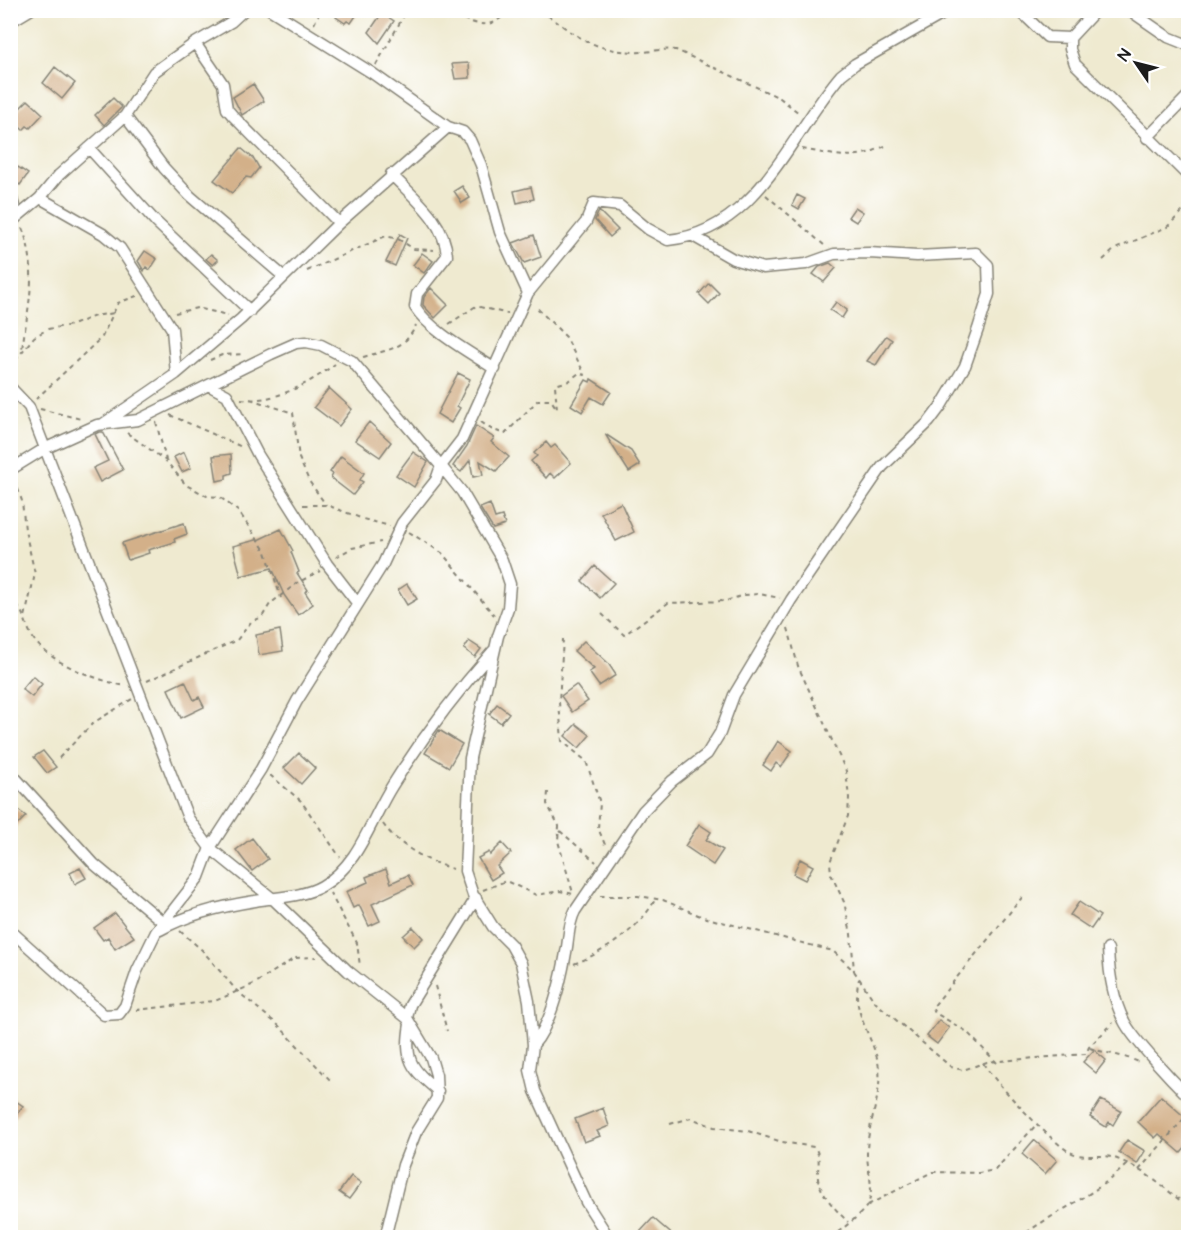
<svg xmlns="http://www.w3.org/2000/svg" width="1199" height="1248" viewBox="0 0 1199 1248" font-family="'Architects Daughter',sans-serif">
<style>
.building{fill:#d3b089}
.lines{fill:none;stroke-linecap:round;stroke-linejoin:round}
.minor-casing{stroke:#868376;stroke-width:13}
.path{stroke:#868376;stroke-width:2;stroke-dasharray:4.5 4.5;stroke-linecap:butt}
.minor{stroke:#fff;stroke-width:10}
</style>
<rect width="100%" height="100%" fill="#fff"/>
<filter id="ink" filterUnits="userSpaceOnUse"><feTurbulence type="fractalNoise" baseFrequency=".0167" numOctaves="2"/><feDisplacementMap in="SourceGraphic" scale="12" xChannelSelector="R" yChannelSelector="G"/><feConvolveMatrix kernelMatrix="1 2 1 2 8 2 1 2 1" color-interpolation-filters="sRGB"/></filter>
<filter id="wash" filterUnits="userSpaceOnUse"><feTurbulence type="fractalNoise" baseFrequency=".008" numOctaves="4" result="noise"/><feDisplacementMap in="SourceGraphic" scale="24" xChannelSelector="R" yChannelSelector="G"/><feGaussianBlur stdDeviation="1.35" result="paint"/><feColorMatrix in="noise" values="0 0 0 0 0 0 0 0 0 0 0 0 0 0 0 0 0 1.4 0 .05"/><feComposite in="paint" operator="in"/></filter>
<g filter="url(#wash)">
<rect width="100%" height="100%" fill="#efead0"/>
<g id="blocks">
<path class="building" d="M 333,10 L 360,10 L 351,23 L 347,21 L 345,23 L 336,17 L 338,14 Z
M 382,13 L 394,21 L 379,43 L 369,32 Z
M 469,63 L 470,78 L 455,79 L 452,64 Z
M 55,67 L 75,83 L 62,99 L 43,83 Z
M 253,84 L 264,101 L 242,115 L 233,97 Z
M 113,98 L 122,107 L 104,125 L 95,115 Z
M 28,100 L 43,114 L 30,128 L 27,126 L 23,130 L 10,118 Z
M 241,148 L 254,159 L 259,168 L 251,178 L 246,177 L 232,193 L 214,180 Z
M 18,167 L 28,174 L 20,185 L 10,179 Z
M 462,186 L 470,198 L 462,203 L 454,191 Z
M 531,187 L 534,199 L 517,203 L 514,191 Z
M 797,195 L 805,199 L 799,209 L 792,205 Z
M 855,207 L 863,212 L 856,222 L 848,217 Z
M 599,211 L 618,230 L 610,237 L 595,220 Z
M 400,234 L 407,238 L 395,266 L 386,262 Z
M 534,235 L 541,257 L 524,263 L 513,243 Z
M 145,251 L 157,259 L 150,270 L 146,267 L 144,271 L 138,261 Z
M 422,253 L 433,261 L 424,273 L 413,265 Z
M 211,254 L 218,260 L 213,265 L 206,259 Z
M 830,263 L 836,268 L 824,282 L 813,274 L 819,267 Z
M 709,283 L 719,293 L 709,304 L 699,294 Z
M 431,288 L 448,305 L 435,318 L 423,305 L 424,297 Z
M 836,302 L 847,310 L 842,318 L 830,310 Z
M 886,336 L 892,340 L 876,365 L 867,361 Z
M 458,373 L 470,379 L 457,406 L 460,408 L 451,423 L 437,414 Z
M 591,379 L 611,392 L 603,404 L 591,397 L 582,412 L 571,405 L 586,380 L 590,382 Z
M 329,388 L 352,409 L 339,426 L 314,407 Z
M 369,422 L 391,442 L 380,457 L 355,440 Z
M 476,426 L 494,438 L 491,442 L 509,457 L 496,471 L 480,461 L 483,475 L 473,477 L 470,460 L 461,472 L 453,466 L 467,446 Z
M 99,432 L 103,432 L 123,470 L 100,482 L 93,468 L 108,461 L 95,434 Z
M 605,434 L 631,451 L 640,465 L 629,472 Z
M 546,442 L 551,448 L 555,445 L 571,463 L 555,478 L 550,473 L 546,478 L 531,461 L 537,456 L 534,453 Z
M 184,452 L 191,468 L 182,472 L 174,457 Z
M 413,452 L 428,462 L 414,487 L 396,475 Z
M 231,454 L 232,473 L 226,475 L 226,479 L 217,481 L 213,456 Z
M 341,456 L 364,473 L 360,480 L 363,482 L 353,495 L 331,478 L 333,474 L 330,472 Z
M 621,503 L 634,532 L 616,541 L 601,513 Z
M 490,504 L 495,518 L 502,516 L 505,525 L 493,529 L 480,508 Z
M 184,523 L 187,534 L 174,539 L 175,542 L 148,550 L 149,553 L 128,560 L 122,543 Z
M 281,529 L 293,551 L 291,552 L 299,572 L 297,573 L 308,590 L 305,592 L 313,604 L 298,615 L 284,595 L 272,568 L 241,576 L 233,546 L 260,539 Z
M 595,566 L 614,583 L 600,598 L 582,581 Z
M 407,584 L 417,599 L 407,605 L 398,590 Z
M 280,630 L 283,651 L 259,655 L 256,635 Z
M 469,641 L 481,649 L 475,657 L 464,649 Z
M 584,641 L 608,663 L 616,675 L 599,686 L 589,672 L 594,669 L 574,651 Z
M 33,676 L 42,684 L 32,697 L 22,689 Z
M 185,681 L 194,700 L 199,697 L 204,707 L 181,718 L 168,689 Z
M 576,685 L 588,701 L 572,712 L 561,696 Z
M 497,704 L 509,713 L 501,723 L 489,714 Z
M 576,724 L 590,735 L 579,748 L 565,736 Z
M 439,730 L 462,744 L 449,767 L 425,753 Z
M 778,741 L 792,751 L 781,767 L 776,763 L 771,771 L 763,765 Z
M 43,751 L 56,767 L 47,773 L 34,757 Z
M 299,753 L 315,768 L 301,784 L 284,768 Z
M 10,804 L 26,816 L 10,832 Z
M 699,824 L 711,832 L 706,840 L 723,850 L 713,865 L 685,846 Z
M 252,838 L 268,859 L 252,871 L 236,850 Z
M 502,843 L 511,853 L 497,866 L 502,873 L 491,880 L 478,858 L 489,852 L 490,855 Z
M 800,859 L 813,866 L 805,880 L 793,874 Z
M 80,868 L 86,878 L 75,884 L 70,873 Z
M 386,869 L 391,883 L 408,875 L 413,885 L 372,904 L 380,921 L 369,926 L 359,905 L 353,908 L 346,892 L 368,882 L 366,877 Z
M 1079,902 L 1100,916 L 1091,929 L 1070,915 Z
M 115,913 L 134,937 L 115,949 L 108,937 L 103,940 L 94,928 Z
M 413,927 L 423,938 L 414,947 L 403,936 Z
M 939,1020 L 949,1028 L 937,1044 L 927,1036 Z
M 1094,1050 L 1106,1060 L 1096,1073 L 1083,1062 Z
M 1161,1096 L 1188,1120 L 1188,1145 L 1181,1153 L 1159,1134 L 1155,1138 L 1138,1122 Z
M 10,1097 L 23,1106 L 10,1123 Z
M 1101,1100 L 1121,1111 L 1113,1125 L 1109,1122 L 1106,1127 L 1090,1117 Z
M 603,1108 L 609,1126 L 597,1131 L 600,1136 L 584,1142 L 575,1119 Z
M 1034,1140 L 1057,1160 L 1045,1174 L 1022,1154 Z
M 1127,1140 L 1145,1151 L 1137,1164 L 1119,1152 Z
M 351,1176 L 361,1183 L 349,1199 L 339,1192 Z
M 653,1218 L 676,1238 L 646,1238 L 640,1232 Z"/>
</g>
</g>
<g filter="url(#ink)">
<use href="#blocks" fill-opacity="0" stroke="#868376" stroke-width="1.5"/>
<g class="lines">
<g class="minor-casing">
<path id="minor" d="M 271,10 L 372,73 L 448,127
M 1019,10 L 1047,37 L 1070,38
M 1096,10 L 1070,38 L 1070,49 L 1075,64 L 1188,176
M 1129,10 L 1168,37 L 1188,45
M 10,22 L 30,10
M 195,43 L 223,84 L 227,109 L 233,116 L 339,223
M 125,116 L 164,168 L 190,196 L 283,276
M 1147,138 L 1188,96
M 89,148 L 156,222 L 250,311
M 391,174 C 414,198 445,221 447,256 L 417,294 L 415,307 C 431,332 471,353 495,369
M 10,192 L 17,217 L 10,223
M 40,198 L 103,234 L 120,248 L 172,329 L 176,374
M 17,217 L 40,198 L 59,175 L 125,116 L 154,72 L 195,43 L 231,22 L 244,10
M 210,386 L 227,395 L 258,455 L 327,564 L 358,604
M 10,387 L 29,407 L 188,818 L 210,848 L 273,899 L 348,971 L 407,1018 L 431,1058 L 436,1075 L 437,1098 L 416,1132 L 403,1165 L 385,1238
M 103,424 L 176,374 L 241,319 L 339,223 L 448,127 L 463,132 L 470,140 L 481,165 L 500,232 L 528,293
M 10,470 L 44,449 L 97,425 L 138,420 L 271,354 L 296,343 L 306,342 L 321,345 L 352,361 L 441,466 L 462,492 L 502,560 L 510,584 L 508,608 L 498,636 L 470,758 L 465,871 L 473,895 L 493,927 L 511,945 L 521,963 L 529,1001 L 533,1045 L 530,1070 L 535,1091 L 586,1202 L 609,1238
M 10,772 L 94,864 L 163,922
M 10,930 L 104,1015 L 119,1014 L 125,1006 L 137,971 L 156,932 L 199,877 L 210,848 L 261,769 L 297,701 L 383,564 L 402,523 L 436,480 L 441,466 L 462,439 L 528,293 L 586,222 L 594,203 L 620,206 L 648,229 L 668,240 C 757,232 790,134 841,75 L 855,64 L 950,10
M 160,930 C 188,914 223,906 255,901 C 277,897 303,897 322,886 C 359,865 371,819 392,786 C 422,738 455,694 493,651
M 1108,949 C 1109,974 1113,999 1124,1021 C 1132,1038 1174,1082 1188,1096
M 407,1018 L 410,1005 L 476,898
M 410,1024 C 404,1061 411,1068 438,1091
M 533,1045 C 552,1024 562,976 567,947 C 569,934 569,922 575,911 L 643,811 L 672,781 L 707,754 L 720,733 L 734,695 L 791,600 L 882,467 L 929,422 L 941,406 L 965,366 L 978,329 L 989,294 L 988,265 L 976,253 L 917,256 L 869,253 L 834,254 L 806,264 L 763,268 L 733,259 L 693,236"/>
</g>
<path class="path" d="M 448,10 C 468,23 491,34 508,10
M 540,10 C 575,34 589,50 634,52 C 648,53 661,48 676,50 L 780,98 L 799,113
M 314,24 L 321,10
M 376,65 L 407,10
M 802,149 C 835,155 853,162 885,146
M 766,195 L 825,246
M 22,228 C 39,268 28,307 22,349
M 1103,260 L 1115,249 L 1167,227 L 1188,206
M 307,271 L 386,236 L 398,239 L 414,249 L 434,250
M 175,313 L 197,308 L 228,315
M 449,324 L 476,306 L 508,314
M 363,357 C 386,350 405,350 416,325
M 210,360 L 222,355 L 245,354
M 10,367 L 34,337 L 48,329 L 72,325 L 95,316 L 114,313
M 36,399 L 102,337 L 118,303 L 139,295
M 241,399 C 275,403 309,384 335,364
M 250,399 L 293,413 L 299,458 L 309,481 L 326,505
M 40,409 L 81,419
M 170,415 L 242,447
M 156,422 L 166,460
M 481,422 L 491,429 L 505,434 L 538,400 L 551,400 L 557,409 L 555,385 L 569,381 L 579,373 L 585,375 L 566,337 L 535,306
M 127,433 L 166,461 L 186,485 L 207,496 L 220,497 L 239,512 L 266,552 L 281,598
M 15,480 L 22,501 L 25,530 L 35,574 L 25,617
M 303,505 L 327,505 L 363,519 L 390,526
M 409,532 L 442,553 L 494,615
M 336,557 L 352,548 L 381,542
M 10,599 C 25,610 24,623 33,638 C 49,663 97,680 125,686
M 602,614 L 624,635 L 668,603 L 726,601 L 744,595 L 759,594 L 780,598
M 788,628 L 798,666 L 846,771 L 849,798 L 848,816 L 830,862 L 831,874 L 844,902 L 851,934 L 854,971
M 563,639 L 559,702 L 562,741 L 586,761 L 600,803 L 598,828 L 606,847
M 147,681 L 237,640 L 251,622 L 262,617 L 270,604 L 297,583 L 320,571
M 59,758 L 93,723 L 132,699
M 270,775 L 301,801 L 340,857
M 548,792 L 547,804 L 559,826 L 558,841 L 573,893
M 383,824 C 399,846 428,862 453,869
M 560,831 L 596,862
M 483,890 L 506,881 L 536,895 L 560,891 L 573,894
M 330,893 L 357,943 L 360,966
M 600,896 L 638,896 L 663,900 L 703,917 L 833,951 L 854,971 L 875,1002 L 951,1067 L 963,1070 L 987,1062 L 1086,1054 L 1089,1047 L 1113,1023
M 180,931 L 202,950 L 236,990 L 278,1025 L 331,1081
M 574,964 C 606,951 640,929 656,898
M 435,986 L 447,1031
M 136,1010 L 215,1001 L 254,984 L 295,958 L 316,957
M 1090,1048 C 1107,1054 1124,1055 1141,1063
M 983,1063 C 992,1079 1054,1145 1070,1152 C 1083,1159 1098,1154 1111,1157 C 1139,1165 1166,1189 1188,1207
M 997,1063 L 966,1031 L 935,1013 L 932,1008 L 1024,895
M 670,1124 L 691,1118 L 714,1127 L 748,1131 L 782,1142 L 814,1147 C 822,1155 817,1169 818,1179 C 821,1195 837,1211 848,1222
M 1139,1170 L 1188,1114
M 868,1205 L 932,1172 L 979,1173 L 995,1170 L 1037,1124
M 831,1238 C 840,1230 864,1213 868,1204 C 875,1188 867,1170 867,1153 C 867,1121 886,1090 877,1058 C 869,1030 851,1009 859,979
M 1019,1238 C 1055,1211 1095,1196 1127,1164"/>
<use href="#minor" class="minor"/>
</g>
</g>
<rect width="1199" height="1248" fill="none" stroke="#fff" stroke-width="36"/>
<g transform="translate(1136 63) rotate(305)" stroke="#ffffff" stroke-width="4.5" paint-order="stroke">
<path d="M0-4.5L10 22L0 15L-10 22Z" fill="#1c1c1c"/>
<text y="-9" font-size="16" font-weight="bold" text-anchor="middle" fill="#1c1c1c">N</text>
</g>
</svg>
